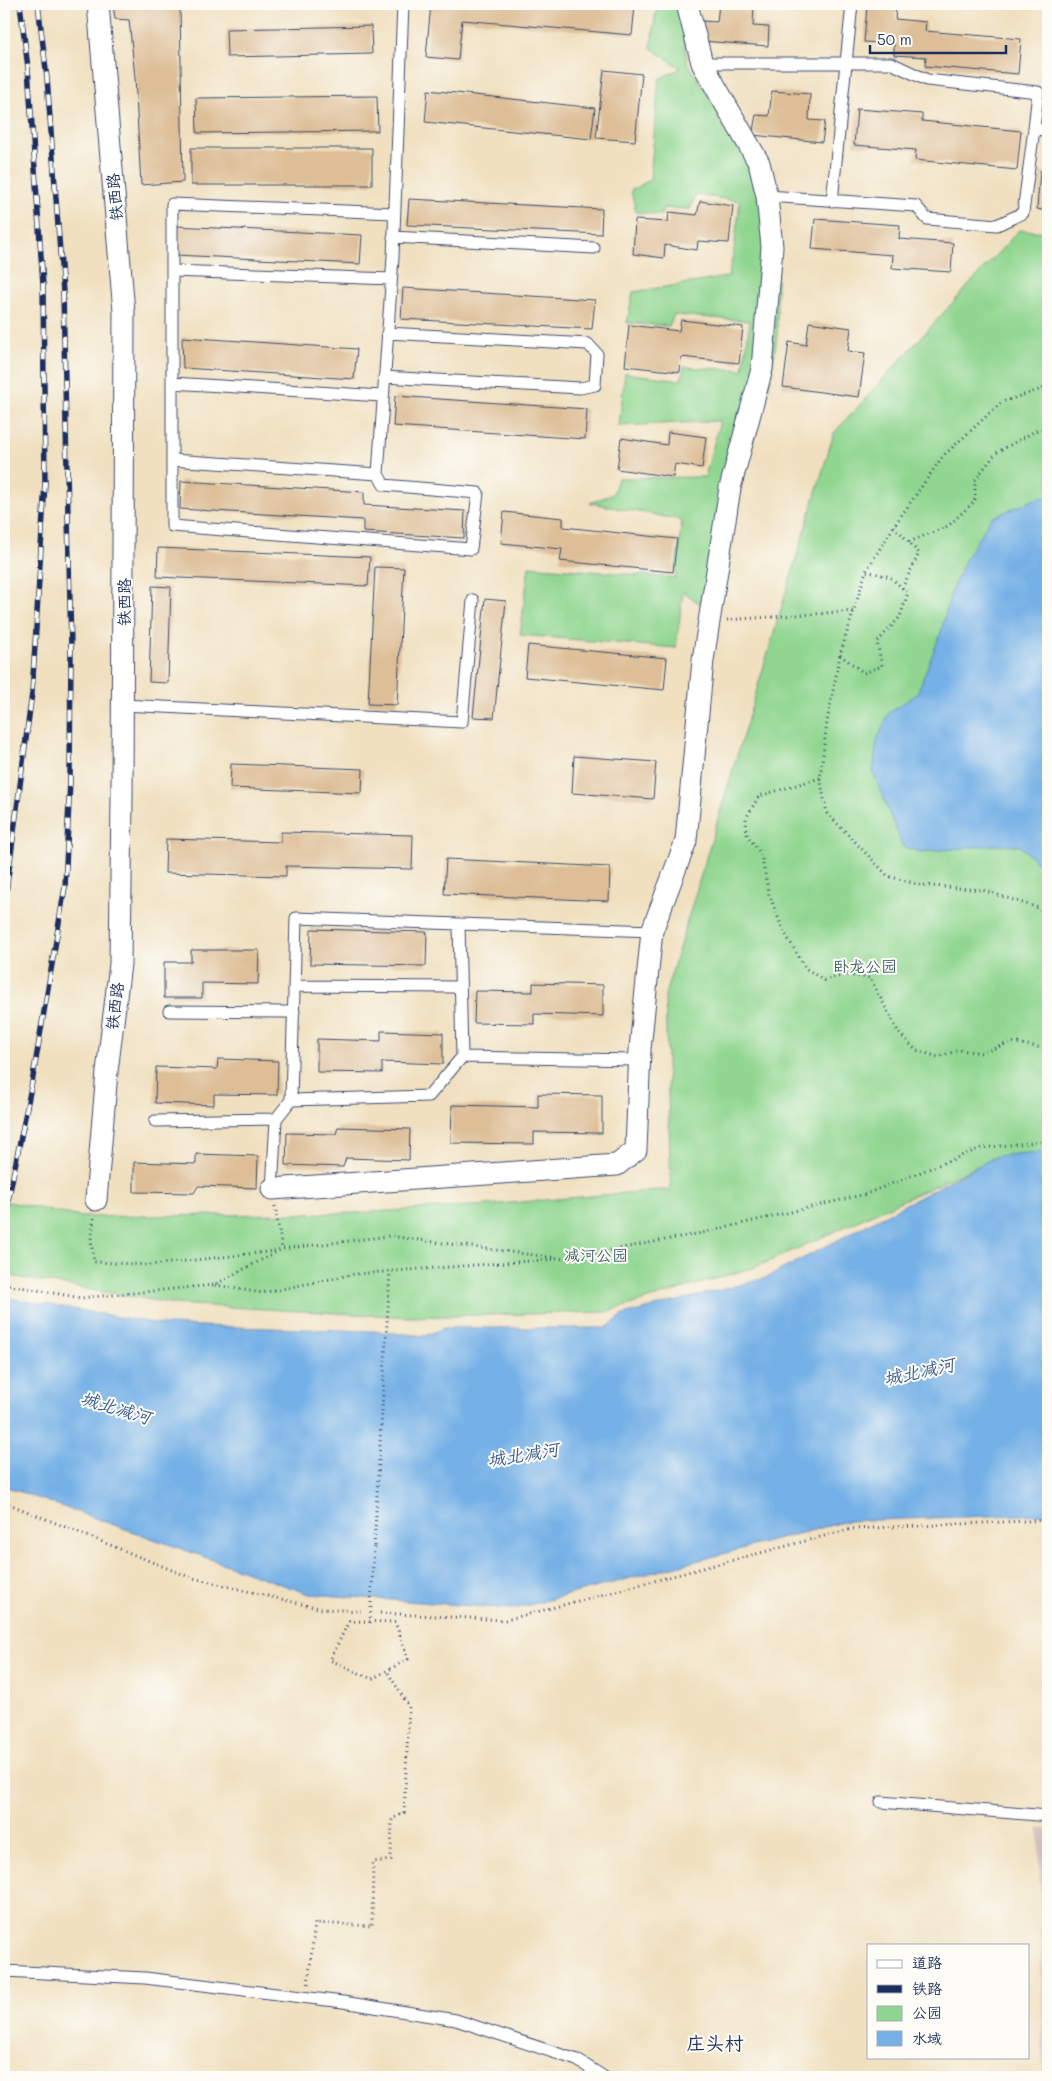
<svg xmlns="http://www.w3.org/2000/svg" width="1052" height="2081" viewBox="0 0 1052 2081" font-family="Mali,'LXGW WenKai TC',sans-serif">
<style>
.industrial{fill:#d1bfbe}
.green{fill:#90d690;stroke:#568277}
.water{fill:#75b0e6;stroke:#4870a2}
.building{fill:#ddbe96}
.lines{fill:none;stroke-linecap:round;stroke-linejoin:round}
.lane-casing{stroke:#3b4a6d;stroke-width:13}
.street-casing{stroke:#3b4a6d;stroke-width:23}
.path{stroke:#3b4a6d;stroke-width:3;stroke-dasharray:1 4;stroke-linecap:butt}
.lane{stroke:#fff;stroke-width:11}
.street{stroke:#fff;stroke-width:21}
.rail-casing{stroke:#1b2f5e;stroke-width:5.5}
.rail{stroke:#fdfcf7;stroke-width:4;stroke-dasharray:11;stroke-linecap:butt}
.path-bridge{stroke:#3b4a6d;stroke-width:3;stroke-dasharray:1 4;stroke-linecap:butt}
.labels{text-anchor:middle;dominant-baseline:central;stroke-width:4;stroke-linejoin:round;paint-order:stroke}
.street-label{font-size:16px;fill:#1b2f5e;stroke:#fdfcf7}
.park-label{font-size:16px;fill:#3e616d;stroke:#fdfcf7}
.water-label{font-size:18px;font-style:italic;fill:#3a5c8e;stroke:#fdfcf7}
.quarter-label{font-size:19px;fill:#1b2f5e;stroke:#fdfcf7}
</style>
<rect width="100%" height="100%" fill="#fdfcf7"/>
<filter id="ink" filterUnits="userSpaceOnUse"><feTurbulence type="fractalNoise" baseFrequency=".02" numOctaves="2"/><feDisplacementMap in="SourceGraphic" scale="10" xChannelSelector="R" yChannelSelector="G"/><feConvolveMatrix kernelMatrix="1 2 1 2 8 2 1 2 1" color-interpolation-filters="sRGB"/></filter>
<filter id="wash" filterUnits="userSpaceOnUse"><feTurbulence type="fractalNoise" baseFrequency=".0096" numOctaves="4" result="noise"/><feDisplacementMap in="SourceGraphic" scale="20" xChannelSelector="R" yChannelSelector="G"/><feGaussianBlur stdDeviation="1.12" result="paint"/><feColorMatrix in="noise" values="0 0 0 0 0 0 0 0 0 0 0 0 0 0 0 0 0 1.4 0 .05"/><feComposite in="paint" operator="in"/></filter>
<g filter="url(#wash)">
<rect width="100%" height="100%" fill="#f0e0c0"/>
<path class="industrial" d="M 1039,1829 L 1048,1829 L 1048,2077 L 1043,2077 Z"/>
<path class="green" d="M 657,4 L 682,4 L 687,62 L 751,163 L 777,269 L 777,336 L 769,386 L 732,515 L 717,615 L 683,592 L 676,648 L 520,635 L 529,566 L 675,578 L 682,520 L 590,503 L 613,494 L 618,478 L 705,477 L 720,421 L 619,426 L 625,373 L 681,380 L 684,367 L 743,370 L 750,321 L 674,315 L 669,326 L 627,323 L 633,292 L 728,277 L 734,251 L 740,201 L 696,195 L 690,209 L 663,208 L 661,215 L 636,212 L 631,190 L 650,180 L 659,79 L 681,68 L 651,48 Z
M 1019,230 L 1048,232 L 1048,1156 L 980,1165 L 761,1265 L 606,1312 L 408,1317 L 175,1304 L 4,1275 L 4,1201 L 81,1217 L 353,1213 L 488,1205 L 671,1189 L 665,995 L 834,433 Z"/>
<path class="water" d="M 1048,497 L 1048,872 L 1020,846 L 994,845 L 921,852 L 903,847 L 873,772 L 877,740 L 889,713 L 917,694 L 941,632 L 952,589 L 966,558 L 991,518 L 1038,498 Z
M 1048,1151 L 1048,1514 L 847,1521 L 514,1609 L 309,1594 L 4,1486 L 4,1308 L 9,1298 L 165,1325 L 373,1331 L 425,1336 L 444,1328 L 606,1328 L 623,1315 L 766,1278 L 997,1156 Z"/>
<g id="blocks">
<path class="building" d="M 113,4 L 188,4 L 180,6 L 183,182 L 141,185 L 135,77 L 129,20 L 115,19 Z
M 431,4 L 616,4 L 635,6 L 632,35 L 462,20 L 458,60 L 426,57 Z
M 719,4 L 754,4 L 753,26 L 769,27 L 768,46 L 701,41 L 703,21 L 717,22 Z
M 867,6 L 896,9 L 895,19 L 926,22 L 925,31 L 1021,39 L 1018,74 L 925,66 L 926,57 L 894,55 L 894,44 L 864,42 Z
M 371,26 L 372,54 L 227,57 L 226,29 Z
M 604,70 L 642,74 L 635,141 L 596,138 Z
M 1047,80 L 1048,81 L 1048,107 L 1044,106 Z
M 428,90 L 595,108 L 591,139 L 425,122 Z
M 772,91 L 810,94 L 809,120 L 825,121 L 822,142 L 752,135 L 756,115 L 769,116 Z
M 377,96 L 378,131 L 197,133 L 196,98 Z
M 857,109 L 922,114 L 922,121 L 1021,131 L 1017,170 L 915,160 L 916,150 L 854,145 Z
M 191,148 L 372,148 L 372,185 L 191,185 Z
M 1040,171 L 1048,171 L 1048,211 L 1037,209 Z
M 409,199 L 602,209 L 601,234 L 407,225 Z
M 700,201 L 733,206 L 729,243 L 698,241 L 697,250 L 665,245 L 664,258 L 633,254 L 635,220 L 668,222 L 669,212 L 697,215 Z
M 815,219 L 900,225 L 899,239 L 953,243 L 951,272 L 892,268 L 893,255 L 812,249 Z
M 175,226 L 362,235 L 360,264 L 175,255 Z
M 403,288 L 595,300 L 592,329 L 401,319 Z
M 681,320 L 743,327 L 739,363 L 681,357 L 680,372 L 625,366 L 629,325 L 679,331 Z
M 809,322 L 851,328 L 848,351 L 865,353 L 859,397 L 783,387 L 789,342 L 806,345 Z
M 182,337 L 357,349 L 354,379 L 183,368 Z
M 395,396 L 587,409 L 585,439 L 393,426 Z
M 668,432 L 706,437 L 702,468 L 675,464 L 673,477 L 617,469 L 621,438 L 667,445 Z
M 181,481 L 364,492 L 364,505 L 465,511 L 464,538 L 363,532 L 363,520 L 180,509 Z
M 504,512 L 563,518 L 563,527 L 677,539 L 673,572 L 560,561 L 562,549 L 501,543 Z
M 158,548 L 370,557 L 368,586 L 157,577 Z
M 375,567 L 404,568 L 397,705 L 368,704 Z
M 152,586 L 171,587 L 168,683 L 149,682 Z
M 485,599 L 506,601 L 494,718 L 473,717 Z
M 528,645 L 667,658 L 664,690 L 525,677 Z
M 574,756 L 656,762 L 653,799 L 572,793 Z
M 231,764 L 363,769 L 362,793 L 230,788 Z
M 281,832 L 413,835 L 412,869 L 286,866 L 286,876 L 165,873 L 166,839 L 281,842 Z
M 446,859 L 610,867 L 609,901 L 444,894 Z
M 311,929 L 427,932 L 426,966 L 310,964 Z
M 191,950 L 259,950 L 258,984 L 202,983 L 202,998 L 164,998 L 164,962 L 191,962 Z
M 533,983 L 603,985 L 603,1016 L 534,1014 L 534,1024 L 474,1023 L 475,991 L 533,992 Z
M 381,1031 L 443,1033 L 443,1064 L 382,1062 L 382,1073 L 317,1072 L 317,1039 L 381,1041 Z
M 218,1059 L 278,1061 L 277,1095 L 214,1094 L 214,1105 L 155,1103 L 156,1067 L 217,1069 Z
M 538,1094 L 602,1095 L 602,1133 L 534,1132 L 534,1144 L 451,1143 L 452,1105 L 538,1107 Z
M 338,1127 L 410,1129 L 409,1160 L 346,1158 L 343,1167 L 286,1165 L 287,1133 L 336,1134 Z
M 196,1154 L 258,1156 L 257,1188 L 198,1186 L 194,1193 L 134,1192 L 134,1162 L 196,1164 Z"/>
</g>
</g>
<g filter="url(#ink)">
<use href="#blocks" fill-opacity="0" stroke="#3b4a6d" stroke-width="1"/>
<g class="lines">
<g class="lane-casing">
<path id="lane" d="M 702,63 L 891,63 L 927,80 L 1038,92 L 1034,129
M 767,196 L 916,206 L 927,219 L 997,225 L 1023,213 L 1034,129 L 1048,130
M 832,201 L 852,4
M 394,213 L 172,204 L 172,526 L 471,549 L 478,493 L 384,485 L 378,474 L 393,257 L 403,4
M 393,237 L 594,248
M 172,271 L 391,279
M 384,377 L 580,388 L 595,385 L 597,354 L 588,344 L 387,333
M 172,383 L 382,396
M 172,460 L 378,474
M 123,705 L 462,722 L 473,600
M 294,986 L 460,987
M 169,1011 L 294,1012
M 462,1057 L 459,924 L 652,931
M 291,1100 L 296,918 L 459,924
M 155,1121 L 276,1119 L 291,1100 L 429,1096 L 462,1057 L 639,1060
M 272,1189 L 276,1119
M 881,1802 L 1048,1816
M 4,1971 L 145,1978 L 343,2002 L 456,2020 L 577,2060 L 604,2077"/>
</g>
<g class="street-casing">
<path id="street" d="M 272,1189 L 617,1165 L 636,1150 L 640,1049 L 652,931 L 686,841 L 703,660 L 730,488 L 762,369 L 772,247 L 767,196 L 759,163 L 702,63 L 687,4
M 96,1200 L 107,1072 L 120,964 L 122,797 L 124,312 L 98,4"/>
</g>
<path class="path" d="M 1048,387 L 1002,402 L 943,456 L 894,526 L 866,571 L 840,655 L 827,722 L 820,778 L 827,813 L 888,876 L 920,885 L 982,890 L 1039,908 L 1048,916
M 894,526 L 919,553 L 902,588
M 909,542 L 948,526 L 975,501 L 975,480 L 996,453 L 1037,430 L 1048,429
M 727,620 L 854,611
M 840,655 L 864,673 L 882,666 L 877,642 L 900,617 L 908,593 L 890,577 L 866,571
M 820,778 L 759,796 L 746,818 L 747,835 L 761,854 L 769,894 L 783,930 L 806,969 L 824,980 L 846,975 L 870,978 L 899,1033 L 916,1050 L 938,1057 L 959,1050 L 982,1053 L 1011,1042 L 1048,1049
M 275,1206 L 282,1249
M 94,1218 L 91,1240 L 94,1262 L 151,1265 L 275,1251
M 4,1284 L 81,1298 L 214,1285 L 282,1249 L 389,1236 L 564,1259 L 707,1232 L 866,1194 L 981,1148 L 1048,1141
M 215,1285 L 262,1293 L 355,1274 L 556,1259
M 4,1502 L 189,1577 L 322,1609 L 361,1611
M 374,1546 L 390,1272
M 380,1613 L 506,1620 L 851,1529 L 1048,1520
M 349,1621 L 395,1622 L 408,1659 L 372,1679 L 330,1660 Z
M 308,1984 L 315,1923 L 372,1926 L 373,1862 L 391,1860 L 392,1819 L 404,1813 L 409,1707 L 387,1671"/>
<use href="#lane" class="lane"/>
<use href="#street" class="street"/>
<g class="rail-casing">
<path id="rail" d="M 4,908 L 32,693 L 45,483 L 43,285 L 28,68 L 20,4
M 4,1221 L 33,1077 L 65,887 L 70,780 L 71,648 L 63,292 L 47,78 L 38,4"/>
</g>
<use href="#rail" class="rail"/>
<path class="path-bridge" d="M 370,1623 L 374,1546"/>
</g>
</g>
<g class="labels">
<g class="street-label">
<text transform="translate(114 197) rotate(-95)">铁西路</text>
<text transform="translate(123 602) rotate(-90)">铁西路</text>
<text transform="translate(114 1006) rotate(-83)">铁西路</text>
</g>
<g class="park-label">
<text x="865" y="965">卧龙公园</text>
<text x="596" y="1254">减河公园</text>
</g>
<g class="water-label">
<text transform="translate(919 1371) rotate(-12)">城北减河</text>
<text transform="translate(116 1407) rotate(17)">城北减河</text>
<text transform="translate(523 1454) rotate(-9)">城北减河</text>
</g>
<g class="quarter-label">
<text x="715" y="2042">庄头村</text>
</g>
</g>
<rect width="1052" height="2081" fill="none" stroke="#fdfcf7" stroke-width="20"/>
<rect x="867" y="1944" width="162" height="115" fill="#fdfcf7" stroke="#a3aaba"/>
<rect x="877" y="1960" width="25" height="8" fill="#ffffff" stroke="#a3aaba"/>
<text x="912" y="1968" font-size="15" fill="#1b2f5e">道路</text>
<rect x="877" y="1985" width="25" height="8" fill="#1b2f5e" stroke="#a3aaba"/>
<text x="912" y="1994" font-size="15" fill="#1b2f5e">铁路</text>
<rect x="877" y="2006" width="25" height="15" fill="#90d690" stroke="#a3aaba"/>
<text x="912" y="2018" font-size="15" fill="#1b2f5e">公园</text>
<rect x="877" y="2031" width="25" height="15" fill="#75b0e6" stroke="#a3aaba"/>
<text x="912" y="2044" font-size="15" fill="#1b2f5e">水域</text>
<path d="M870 45v8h136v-8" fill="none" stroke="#1b2f5e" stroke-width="2.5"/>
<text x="877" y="45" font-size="15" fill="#1b2f5e" stroke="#fdfcf7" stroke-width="4" paint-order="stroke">50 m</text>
</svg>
